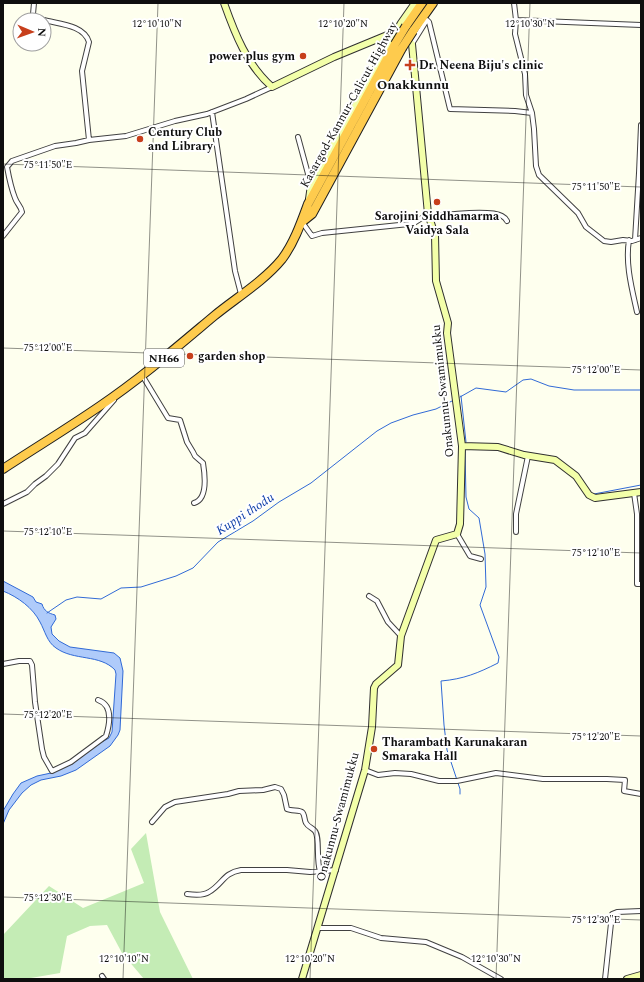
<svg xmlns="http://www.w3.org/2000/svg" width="644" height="982" viewBox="0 0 644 982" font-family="Spectral,serif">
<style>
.green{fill:#c4ecb5}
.water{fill:#afcbfa;stroke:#316ad6}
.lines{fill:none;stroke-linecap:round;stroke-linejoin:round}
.stream{stroke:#316ad6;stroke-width:1}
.street-casing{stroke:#414141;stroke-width:6}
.secondary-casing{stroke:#303030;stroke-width:8}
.highway-casing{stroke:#1f1f1f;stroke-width:10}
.street{stroke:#fff;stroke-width:4}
.secondary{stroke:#f3ffa9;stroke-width:6}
.highway{stroke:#fecb4d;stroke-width:8}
.highway-bridge-casing{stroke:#1f1f1f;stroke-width:10;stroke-linecap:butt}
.highway-bridge{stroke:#fecb4d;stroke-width:8}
.ticks{fill:none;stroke:#0e0e0e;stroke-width:1;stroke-opacity:0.45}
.poi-dot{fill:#c73f1c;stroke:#fff;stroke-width:1.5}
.labels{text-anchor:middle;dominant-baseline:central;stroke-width:4;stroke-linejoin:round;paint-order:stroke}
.shield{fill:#fff;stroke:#565656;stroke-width:1}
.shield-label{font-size:11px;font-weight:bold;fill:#0e0e0e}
.poi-label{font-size:12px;font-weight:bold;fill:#0e0e0e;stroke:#fff;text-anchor:start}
.street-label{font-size:12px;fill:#0e0e0e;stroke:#fff}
.neighbourhood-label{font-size:13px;font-weight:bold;fill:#0e0e0e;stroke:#fff}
.water-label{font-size:13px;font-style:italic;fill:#0e3ea8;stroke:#fff}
.ticks-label{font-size:10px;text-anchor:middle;fill:#0e0e0e;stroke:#fff;stroke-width:4;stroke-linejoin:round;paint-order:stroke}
</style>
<rect width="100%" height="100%" fill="#feffee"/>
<path class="green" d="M 146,833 L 160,912 L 193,979 L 144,979 L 122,953 L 107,925 L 90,926 L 67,936 L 60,973 L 25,979 L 3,979 L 3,935 L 49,886 L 83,908 L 144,883 L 131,849 Z"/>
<path class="water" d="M 3,581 L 33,597 L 36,602 L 42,604 C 44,611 48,613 55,615 L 56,619 L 51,627 L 52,634 L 59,641 L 70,647 L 114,653 L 120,658 L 123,671 L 120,730 L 118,735 L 110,746 L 76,770 L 61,776 L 41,780 L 31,785 L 22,793 L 9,810 L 3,824 L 3,811 L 13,794 L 21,783 L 37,776 L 51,773 L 72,764 L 98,744 L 109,738 L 112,732 L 116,674 L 115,670 C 100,654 74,661 56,648 C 47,642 45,631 40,622 C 33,608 18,597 3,591 Z"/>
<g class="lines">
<path class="stream" d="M 461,396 L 466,442
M 460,397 L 476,388 L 506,392 L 523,380 L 531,379 L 549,386 L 574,390 L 641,390
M 594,494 L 641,485
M 47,613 L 66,600 L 77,597 L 101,599 L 121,588 L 141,587 L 176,576 L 193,568 L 218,542 L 253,521 L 279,502 L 311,483 L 377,431 L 391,423 L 413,415 L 436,409 L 452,401
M 457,780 L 447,750 L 444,725 L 441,681 C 464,679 478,673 498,663 L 499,657 L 480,605 L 486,587 L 485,554 L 479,518 L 469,509 L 466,497 L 465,451
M 458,783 L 460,789 L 460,794"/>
<g class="street-casing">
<path id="street" d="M 34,3 L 33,14 L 37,18 L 43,20
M 514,3 L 516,20 L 515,34 L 525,74 L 526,95 L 532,113 L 534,129 L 536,166 L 539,175 L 578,213 L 586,227 L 604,241 L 611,242 L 623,240 L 632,241 L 641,238
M 44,20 C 59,24 84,25 89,42 L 82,71 L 89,140
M 516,20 L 641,25
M 412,44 L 427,20 L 429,22 L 450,109 L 515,111 L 532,113
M 212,112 L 235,271 L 241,294
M 641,125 L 639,173 L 641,173
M 298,137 L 311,185
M 428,217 C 444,215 489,209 502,216 C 504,217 506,219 507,221
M 302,222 L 312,236 L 322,233 L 409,224 L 414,223 L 428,214
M 3,236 L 22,212 C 21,206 17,204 15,198 C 11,188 9,178 7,167 L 12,161 L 55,146 L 76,143 L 89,140 L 126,136 L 175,121 L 207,114 L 246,99 L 272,87
M 629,240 C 625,264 632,289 637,312
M 635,240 L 639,173
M 142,375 L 168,418 L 180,420 L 187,442 L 193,452 L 195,456 L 203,463 C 205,475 208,499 194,503
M 634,493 L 637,514 L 637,584 L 641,584
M 3,504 L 27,492 L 35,484 L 46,476 L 58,464 L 75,438 L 85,433 L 114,400
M 516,532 L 516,514 L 528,456
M 457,534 L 470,556 L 481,559
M 369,596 L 377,601 L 388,622 L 401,636
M 3,664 L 19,661 L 30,661 L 32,665 L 35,702 L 42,749 L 44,757 L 52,771 L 71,762 L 106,736 C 110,723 113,705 98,700
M 365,770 L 378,775 L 395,773 L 411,774 L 439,781 L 457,781 L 496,773 L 543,779 L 607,779 L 625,780 L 624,791 L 641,794
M 152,822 L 165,807 L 175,802 L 228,794 L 239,791 L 263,790 L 275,787 L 281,789 L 284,795 L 287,809 C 291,811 300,810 302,812 C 305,814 304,820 306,823 C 308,827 313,828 315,831 C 320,837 316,860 320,871
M 187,894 C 194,895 203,896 209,892 C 223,884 223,873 241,870 L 287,870 L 310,872 L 336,870
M 318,928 L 351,928 L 381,938 L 426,942 L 462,957 L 501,979
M 102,976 L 104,979
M 605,979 L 612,914 L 617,912 L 641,911"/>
</g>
<g class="secondary-casing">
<path id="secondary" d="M 224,3 C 235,34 247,65 272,87 L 334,57 L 397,31 L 412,44 L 428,214 L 435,235 L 436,281 L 448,323 L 447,333 L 462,446 L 460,524 L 457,534 L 436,540 L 401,636 L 398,665 L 376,684 L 374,688 L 372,727 L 365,770 L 302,979
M 309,199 L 311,185 L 401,23 L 415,3
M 462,446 L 498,447 L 524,455 L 555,460 L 576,476 L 589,495 L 595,498 L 641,492
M 627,979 L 641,975"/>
</g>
<g class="highway-casing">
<path id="highway" d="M 406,26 L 422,3
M 413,31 L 433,3
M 302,222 L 312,214 L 402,48
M 3,469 C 35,448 68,428 100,406 C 140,379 177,347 214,316 C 236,298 264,281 282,259 C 294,243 301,223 308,204 L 395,44"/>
</g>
<use href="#street" class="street"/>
<use href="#secondary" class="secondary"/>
<use href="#highway" class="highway"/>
<g class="highway-bridge-casing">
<path id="highway-bridge" d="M 395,44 L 406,26
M 402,48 L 413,31"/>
</g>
<use href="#highway-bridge" class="highway-bridge"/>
</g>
<path class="ticks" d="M 631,3 L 641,3M 3,164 L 641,187M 3,348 L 641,370M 3,531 L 641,553M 3,714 L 641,736M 3,897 L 641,920M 123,979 L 158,3M 310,979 L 344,3M 496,979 L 530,3"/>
<g class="poi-dot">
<circle cx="303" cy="56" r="4"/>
<path d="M408 59h4v4h4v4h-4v4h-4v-4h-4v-4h4z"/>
<circle cx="140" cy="139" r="4"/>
<circle cx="437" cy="202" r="4"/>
<circle cx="190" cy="356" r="4"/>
<circle cx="374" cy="749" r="4"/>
</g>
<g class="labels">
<rect class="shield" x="144" y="349" width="40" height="18" rx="3"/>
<g class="shield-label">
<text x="164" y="358">NH66</text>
</g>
<g class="poi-label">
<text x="295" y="56" text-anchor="end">power plus gym</text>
<text x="419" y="65">Dr. Neena Biju's clinic</text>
<text x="148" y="132">Century Club<tspan x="148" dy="14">and Library</tspan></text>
<text x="437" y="216" text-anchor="middle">Sarojini Siddhamarma<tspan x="437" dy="14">Vaidya Sala</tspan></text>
<text x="198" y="356">garden shop</text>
<text x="382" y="742">Tharambath Karunakaran<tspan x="382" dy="14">Smaraka Hall</tspan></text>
</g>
<g class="street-label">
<text transform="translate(349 105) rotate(-61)">Kasargod-Kannur-Calicut Highway</text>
<text transform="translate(443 391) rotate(-96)">Onakunnu-Swamimukku</text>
<text transform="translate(338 817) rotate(-75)">Onakunnu-Swamimukku</text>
</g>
<g class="neighbourhood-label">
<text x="413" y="85">Onakkunnu</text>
</g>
<g class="water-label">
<text transform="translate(245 514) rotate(-33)">Kuppi thodu</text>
</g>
</g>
<g class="ticks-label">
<text x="157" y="27">12°10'10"N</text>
<text x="343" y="27">12°10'20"N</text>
<text x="530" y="27">12°10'30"N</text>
<text x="48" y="168">75°11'50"E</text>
<text x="596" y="190">75°11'50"E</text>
<text x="48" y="351">75°12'00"E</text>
<text x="596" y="373">75°12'00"E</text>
<text x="48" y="535">75°12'10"E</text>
<text x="596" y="556">75°12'10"E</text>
<text x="48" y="718">75°12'20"E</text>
<text x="596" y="740">75°12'20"E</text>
<text x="48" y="901">75°12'30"E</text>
<text x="596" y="923">75°12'30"E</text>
<text x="124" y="962">12°10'10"N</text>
<text x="310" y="962">12°10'20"N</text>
<text x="496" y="962">12°10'30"N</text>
</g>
<rect width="644" height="982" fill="none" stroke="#0e0e0e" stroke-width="8"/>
<g transform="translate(32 32) rotate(92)"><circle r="19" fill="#ffffff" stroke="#9f9f9f"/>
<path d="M0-3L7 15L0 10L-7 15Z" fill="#c73f1c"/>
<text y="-6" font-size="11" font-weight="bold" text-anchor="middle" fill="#0e0e0e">N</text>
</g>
</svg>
